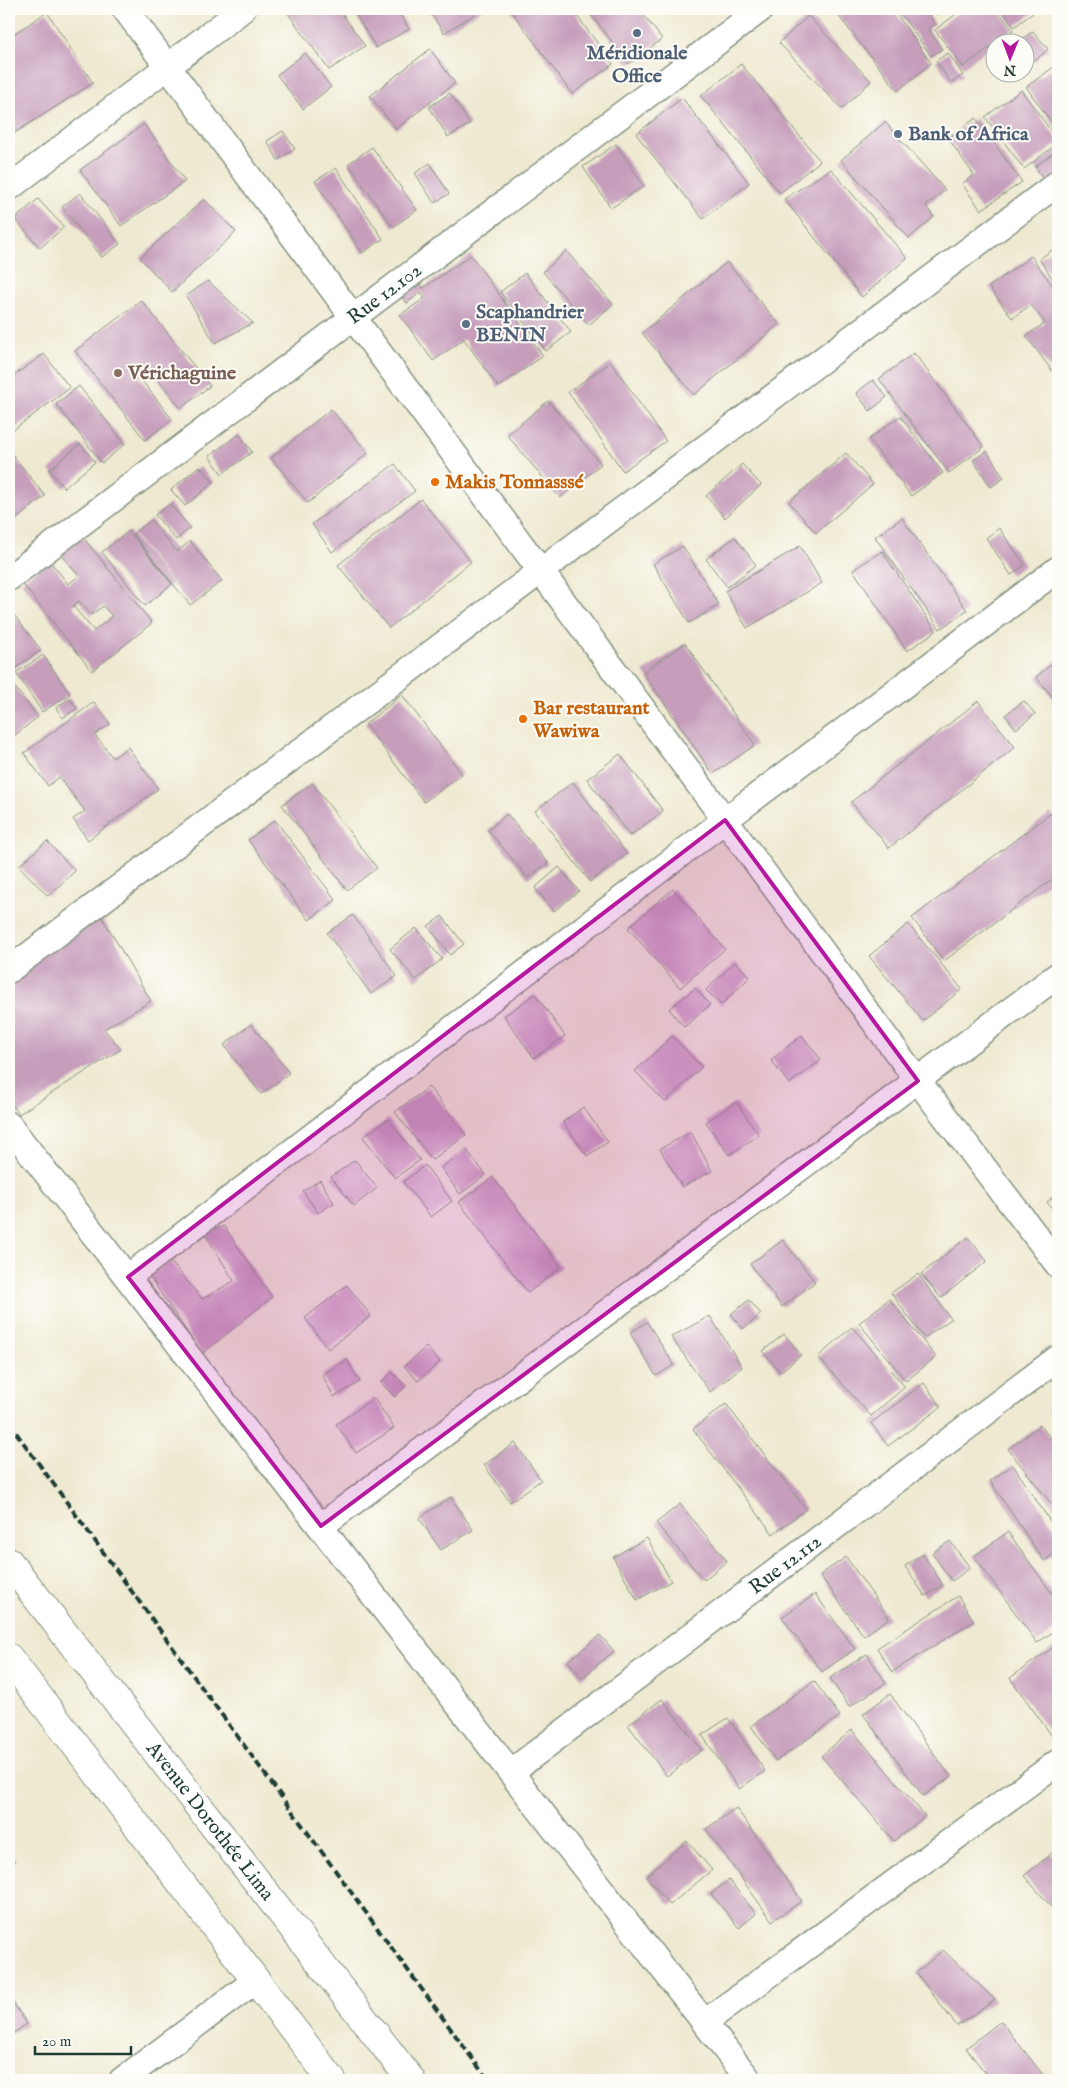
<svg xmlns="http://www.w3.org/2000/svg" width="1067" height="2089" viewBox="0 0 1067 2089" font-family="'IM FELL English',serif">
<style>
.building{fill:#c69ebb;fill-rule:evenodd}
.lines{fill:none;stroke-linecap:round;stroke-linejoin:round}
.minor-casing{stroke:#869382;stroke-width:28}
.secondary-casing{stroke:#869382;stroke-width:30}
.minor{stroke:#fff;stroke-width:25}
.secondary{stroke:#fff;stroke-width:28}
.rail{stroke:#1f3d34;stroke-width:4;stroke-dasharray:8 4;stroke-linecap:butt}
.marked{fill:#b5179e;fill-opacity:0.2;stroke:#b5179e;stroke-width:4;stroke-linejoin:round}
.service-dot{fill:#5c6f8a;stroke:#fdfcf7;stroke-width:2}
.education-dot{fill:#8d6e63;stroke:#fdfcf7;stroke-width:2}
.food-dot{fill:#e8710a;stroke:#fdfcf7;stroke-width:2}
.labels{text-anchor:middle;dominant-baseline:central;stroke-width:4;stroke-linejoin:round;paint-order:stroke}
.service-label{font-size:20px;font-weight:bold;fill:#4e5e75;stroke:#fdfcf7;text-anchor:start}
.street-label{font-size:20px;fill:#1f3d34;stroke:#fdfcf7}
.education-label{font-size:20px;font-weight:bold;fill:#785e54;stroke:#fdfcf7;text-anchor:start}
.food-label{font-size:20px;font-weight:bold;fill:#c56008;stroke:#fdfcf7;text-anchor:start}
</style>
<rect width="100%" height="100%" fill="#fdfcf7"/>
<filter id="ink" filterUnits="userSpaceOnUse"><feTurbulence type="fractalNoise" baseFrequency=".02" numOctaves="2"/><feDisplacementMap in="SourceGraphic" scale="10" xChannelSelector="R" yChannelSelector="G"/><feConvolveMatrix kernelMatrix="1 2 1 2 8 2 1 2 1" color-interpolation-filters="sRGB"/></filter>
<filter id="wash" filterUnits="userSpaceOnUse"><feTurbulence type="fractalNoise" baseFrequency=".0096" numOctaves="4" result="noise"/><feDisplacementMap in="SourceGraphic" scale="20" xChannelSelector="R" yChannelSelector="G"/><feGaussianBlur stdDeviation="1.12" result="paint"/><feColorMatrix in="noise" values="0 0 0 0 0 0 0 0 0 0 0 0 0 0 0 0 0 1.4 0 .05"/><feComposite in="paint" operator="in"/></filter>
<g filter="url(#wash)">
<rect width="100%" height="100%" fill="#eee9d0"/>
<g id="blocks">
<path class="building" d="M 285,9 L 339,9 L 365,46 L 329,70 Z
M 352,9 L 397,9 L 409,29 L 376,48 Z
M 428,9 L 483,9 L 444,33 Z
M 510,9 L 572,9 L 613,64 L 572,94 Z
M 587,9 L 639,9 L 662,39 L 629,64 Z
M 844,9 L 893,9 L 931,63 L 898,91 L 837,14 Z
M 897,9 L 925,9 L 935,24 L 928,29 L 942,49 L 931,56 Z
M 932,9 L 946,9 L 937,15 Z
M 963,9 L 996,9 L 1013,30 L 963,67 L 935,30 Z
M 1001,9 L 1030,9 L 1033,13 L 1014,27 Z
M 47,12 L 93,83 L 13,134 L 9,128 L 9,37 Z
M 808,16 L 871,81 L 842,109 L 779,43 Z
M 1033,31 L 1048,49 L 1035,61 L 1024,48 L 1024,42 L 1019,42 Z
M 430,49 L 455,83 L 396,129 L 370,96 Z
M 305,53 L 331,87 L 303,109 L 277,75 Z
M 948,53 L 963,75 L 951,83 L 936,61 Z
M 741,64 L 820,161 L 780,193 L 701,96 Z
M 1058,64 L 1058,131 L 1026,87 Z
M 1021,90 L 1058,140 L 1058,143 L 1024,169 L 985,117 Z
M 450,93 L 470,124 L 448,137 L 429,107 Z
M 682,98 L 749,183 L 703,219 L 636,134 Z
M 976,118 L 1022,182 L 981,210 L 962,184 L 974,175 L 948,138 Z
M 885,122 L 945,190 L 926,206 L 934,217 L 909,238 L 841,160 Z
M 144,124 L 185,181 L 121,226 L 80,170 Z
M 283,131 L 295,149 L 278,160 L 267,141 Z
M 616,144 L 644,186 L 611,208 L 583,167 Z
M 372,147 L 417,210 L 393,227 L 348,164 Z
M 1058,149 L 1058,181 L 1050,187 L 1035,167 Z
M 430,163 L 449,194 L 434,203 L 415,173 Z
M 336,168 L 383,239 L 362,253 L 315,181 Z
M 831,169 L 907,258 L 862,297 L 784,199 Z
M 80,193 L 120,244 L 102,257 L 62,207 Z
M 38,199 L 64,227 L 40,248 L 15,219 Z
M 204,199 L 236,232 L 172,292 L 140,258 Z
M 1058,246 L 1058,286 L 1039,259 Z
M 566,251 L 613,304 L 589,325 L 543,272 Z
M 471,255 L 543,356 L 498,387 L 464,339 L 433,361 L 400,315 L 425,298 L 421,292 L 407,303 L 401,295 L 420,283 L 423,288 Z
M 1031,256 L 1058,293 L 1058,368 L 1053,372 L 1026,336 L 1045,323 L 1031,305 L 1012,318 L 989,287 Z
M 727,262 L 779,324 L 694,395 L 642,333 Z
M 525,273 L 571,332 L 546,351 L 500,292 Z
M 208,281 L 253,323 L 215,343 L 186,296 Z
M 141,300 L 210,386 L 181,408 L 149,369 L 139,377 L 172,419 L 145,440 L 75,351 Z
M 914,353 L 984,447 L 949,473 L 879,379 Z
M 44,354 L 70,388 L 13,430 L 9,425 L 9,379 Z
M 611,362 L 666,441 L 623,471 L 568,392 Z
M 873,380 L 887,397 L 870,411 L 856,393 Z
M 79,386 L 125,444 L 102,463 L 56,404 Z
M 548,401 L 601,464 L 560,498 L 507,435 Z
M 331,409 L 368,453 L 308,503 L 271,458 Z
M 900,416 L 943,473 L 911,496 L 869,439 Z
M 239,434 L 252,452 L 222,474 L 209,456 Z
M 80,444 L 95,462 L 64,488 L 49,470 Z
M 9,450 L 45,496 L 9,525 Z
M 987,451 L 1004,478 L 991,487 L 973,460 Z
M 846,453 L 873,484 L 816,533 L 789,502 Z
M 395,464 L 415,491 L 332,552 L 312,524 Z
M 742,464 L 761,485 L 725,518 L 706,496 Z
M 199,466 L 214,482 L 185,506 L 171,490 Z
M 421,499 L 471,562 L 389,628 L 338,565 Z
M 170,504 L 190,528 L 176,540 L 155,515 Z
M 902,518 L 967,610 L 940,629 L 875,537 Z
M 151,520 L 177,552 L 190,541 L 222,581 L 190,605 L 133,534 Z
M 999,528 L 1025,565 L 1011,575 L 986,538 Z
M 129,531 L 172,584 L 145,606 L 102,552 Z
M 82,536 L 152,623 L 92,671 L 21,582 L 49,560 L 68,584 L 79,576 L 60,553 ZM 79,601 L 91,615 L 103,606 L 112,616 L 94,631 L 73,606 Z
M 735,537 L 756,565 L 727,587 L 706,559 Z
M 683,546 L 719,605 L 689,623 L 653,564 Z
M 800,546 L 822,583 L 747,628 L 725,591 Z
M 882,551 L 936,631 L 907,651 L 853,570 Z
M 11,611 L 41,650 L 9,673 L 9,613 Z
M 685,643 L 755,745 L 713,774 L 643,672 Z
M 43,655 L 70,694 L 42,712 L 16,673 Z
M 1058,659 L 1058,704 L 1036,677 Z
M 9,680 L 38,717 L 11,738 L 9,735 Z
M 402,695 L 462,774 L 424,802 L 365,724 Z
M 69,698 L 77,708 L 63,718 L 56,708 Z
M 978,701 L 1015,747 L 889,848 L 851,802 Z
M 1024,701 L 1035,714 L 1016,729 L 1005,715 Z
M 94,702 L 110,724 L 95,735 L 113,758 L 128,747 L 158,789 L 88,840 L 73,819 L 85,811 L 59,777 L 48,786 L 24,753 Z
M 620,754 L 663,811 L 630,836 L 587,779 Z
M 573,782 L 627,854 L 590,882 L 535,811 Z
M 312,783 L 377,868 L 347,890 L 282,805 Z
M 1051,813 L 1058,823 L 1058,875 L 944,961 L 912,918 Z
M 507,814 L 548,863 L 528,878 L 488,830 Z
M 275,820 L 336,900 L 309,920 L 248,840 Z
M 47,841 L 75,871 L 48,896 L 19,866 Z
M 559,867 L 579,891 L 554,911 L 535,888 Z
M 673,889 L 725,949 L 680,988 L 628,928 Z
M 95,905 L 151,1001 L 104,1029 L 121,1049 L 19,1114 L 9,1101 L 9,973 Z
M 353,915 L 397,976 L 371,994 L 327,933 Z
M 442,916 L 464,944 L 450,955 L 428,926 Z
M 908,924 L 962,989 L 923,1021 L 869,956 Z
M 416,928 L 442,959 L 416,980 L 390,949 Z
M 735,962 L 750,977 L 721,1005 L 706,990 Z
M 695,988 L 710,1005 L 684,1027 L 669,1009 Z
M 535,994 L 565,1036 L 534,1058 L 504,1016 Z
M 251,1024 L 289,1073 L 261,1094 L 224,1045 Z
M 802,1035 L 821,1060 L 789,1084 L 771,1060 Z
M 672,1036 L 702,1067 L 665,1102 L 635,1071 Z
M 429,1087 L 466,1135 L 432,1160 L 395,1112 Z
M 736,1102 L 759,1135 L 729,1155 L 706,1122 Z
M 583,1107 L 608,1142 L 587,1156 L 563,1122 Z
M 388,1119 L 420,1160 L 395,1178 L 363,1137 Z
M 691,1132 L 712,1171 L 682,1187 L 660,1149 Z
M 466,1149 L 486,1175 L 460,1194 L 441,1168 Z
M 355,1160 L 377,1188 L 354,1206 L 331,1177 Z
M 425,1165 L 452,1201 L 431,1217 L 403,1182 Z
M 493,1177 L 561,1267 L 528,1293 L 459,1202 Z
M 320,1180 L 334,1203 L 318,1213 L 303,1191 Z
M 1058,1193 L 1058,1216 L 1047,1202 Z
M 224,1226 L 272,1297 L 202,1354 L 148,1274 L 171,1262 L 202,1299 L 234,1281 L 204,1232 Z
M 968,1237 L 987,1261 L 941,1298 L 921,1274 Z
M 783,1240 L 815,1282 L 782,1307 L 750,1264 Z
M 918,1274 L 951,1319 L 924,1338 L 891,1293 Z
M 347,1285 L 371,1316 L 328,1349 L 305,1318 Z
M 889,1299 L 936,1357 L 906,1381 L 859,1323 Z
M 749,1300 L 761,1314 L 743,1329 L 731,1314 Z
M 710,1316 L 742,1367 L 710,1392 L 671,1337 Z
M 647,1322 L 674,1365 L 656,1376 L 630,1333 Z
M 852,1327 L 905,1387 L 871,1416 L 818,1357 Z
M 784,1334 L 801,1355 L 780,1372 L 763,1351 Z
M 426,1347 L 440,1362 L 418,1381 L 404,1366 Z
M 347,1360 L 360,1382 L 334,1397 L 322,1375 Z
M 392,1372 L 406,1386 L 395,1397 L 381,1383 Z
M 924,1383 L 941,1407 L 888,1446 L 871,1423 Z
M 374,1398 L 394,1428 L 356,1453 L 336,1424 Z
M 726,1404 L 806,1509 L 773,1534 L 693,1429 Z
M 1058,1404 L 1058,1419 L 1051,1409 Z
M 1040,1425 L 1058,1447 L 1058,1512 L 1008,1449 Z
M 515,1443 L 541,1480 L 510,1502 L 484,1465 Z
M 1013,1465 L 1058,1533 L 1058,1551 L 1044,1561 L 990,1481 Z
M 451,1497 L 473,1530 L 441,1550 L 419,1518 Z
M 680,1504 L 727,1561 L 704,1580 L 656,1523 Z
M 1008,1532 L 1058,1602 L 1058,1628 L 1037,1643 L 974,1556 Z
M 647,1538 L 671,1581 L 637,1600 L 613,1557 Z
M 950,1541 L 970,1568 L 952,1581 L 932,1553 Z
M 923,1554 L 943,1585 L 925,1596 L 905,1566 Z
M 846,1557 L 889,1618 L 864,1636 L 820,1575 Z
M 815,1594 L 855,1649 L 822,1672 L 782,1617 Z
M 958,1596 L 974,1621 L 892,1672 L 877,1648 Z
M 600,1635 L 614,1651 L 582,1678 L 568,1661 Z
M 1058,1644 L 1058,1731 L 1052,1736 L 1010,1678 Z
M 867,1654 L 886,1683 L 849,1707 L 830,1678 Z
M 814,1681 L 840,1716 L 776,1761 L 751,1726 Z
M 890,1694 L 951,1777 L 923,1796 L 863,1714 Z
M 662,1699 L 702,1750 L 667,1776 L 628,1725 Z
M 728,1718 L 765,1771 L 739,1789 L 702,1735 Z
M 852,1730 L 925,1816 L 894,1841 L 821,1756 Z
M 736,1808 L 802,1901 L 772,1921 L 706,1829 Z
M 687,1841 L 712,1870 L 670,1905 L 646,1876 Z
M 9,1853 L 15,1862 L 9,1867 Z
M 1052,1853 L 1058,1860 L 1058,1914 L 1024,1876 Z
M 729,1880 L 756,1914 L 739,1928 L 711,1894 Z
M 943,1950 L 995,2000 L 957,2026 L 916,1973 Z
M 9,1996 L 27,2024 L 9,2036 Z
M 1001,2021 L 1047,2080 L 991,2080 L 966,2048 Z"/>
</g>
</g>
<g filter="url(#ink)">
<use href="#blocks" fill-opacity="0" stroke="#869382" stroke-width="1"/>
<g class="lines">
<g class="minor-casing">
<g id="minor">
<path d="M 125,9 L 918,1081 L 1058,1265"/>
<path d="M 9,188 L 243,9"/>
<path id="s1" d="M 9,578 L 761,9"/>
<path d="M 9,970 L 1058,183"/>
<path d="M 9,1125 L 749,2080"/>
<path d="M 128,1277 L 725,820 L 1058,569"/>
<path d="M 321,1526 L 1058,975"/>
<path id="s2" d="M 511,1772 L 1058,1358"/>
<path d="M 705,2022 L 1058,1762"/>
<path d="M 122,2080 L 255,1981"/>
</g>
</g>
<g class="secondary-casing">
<g id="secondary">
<path id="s3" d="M 9,1562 L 411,2080"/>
<path d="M 9,1658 L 332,2080"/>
</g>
</g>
<use href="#minor" class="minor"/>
<use href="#secondary" class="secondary"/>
<path class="rail" d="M 9,1423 L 488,2080"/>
</g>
</g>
<path class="marked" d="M 725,820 L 918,1081 L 321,1526 L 128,1277 Z"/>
<g class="service-dot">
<circle cx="637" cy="33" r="5"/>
<circle cx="898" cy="134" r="5"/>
<circle cx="466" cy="324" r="5"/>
</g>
<circle class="education-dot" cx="118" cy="373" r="5"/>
<g class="food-dot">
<circle cx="435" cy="482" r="5"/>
<circle cx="523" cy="719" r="5"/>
</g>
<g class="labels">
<g class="service-label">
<text x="637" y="53" text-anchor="middle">Méridionale<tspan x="637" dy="23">Office</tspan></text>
<text x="908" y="134">Bank of Africa</text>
<text x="476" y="312">Scaphandrier<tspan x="476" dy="23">BENIN</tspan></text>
</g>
<g class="street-label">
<text stroke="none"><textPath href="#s1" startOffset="471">Rue 12.102</textPath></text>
<text stroke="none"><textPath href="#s2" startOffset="344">Rue 12.112</textPath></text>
<text stroke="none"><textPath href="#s3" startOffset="328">Avenue Dorothée Lima</textPath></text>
</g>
<g class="education-label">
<text x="128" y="373">Vérichaguine</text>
</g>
<g class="food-label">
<text x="445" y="482">Makis Tonnasssé</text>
<text x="533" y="708">Bar restaurant<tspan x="533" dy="23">Wawiwa</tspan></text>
</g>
</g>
<rect width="1067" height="2089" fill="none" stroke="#fdfcf7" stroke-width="30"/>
<g transform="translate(1010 58) rotate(181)"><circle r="24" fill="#fdfcf7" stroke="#a4b0a9"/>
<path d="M0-4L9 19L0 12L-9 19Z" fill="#b5179e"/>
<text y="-8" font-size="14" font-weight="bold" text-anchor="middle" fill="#1f3d34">N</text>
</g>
<path d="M35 2046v8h96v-8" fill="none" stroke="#1f3d34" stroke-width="2.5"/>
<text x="42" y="2046" font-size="15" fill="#1f3d34" stroke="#fdfcf7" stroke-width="4" paint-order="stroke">20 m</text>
</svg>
